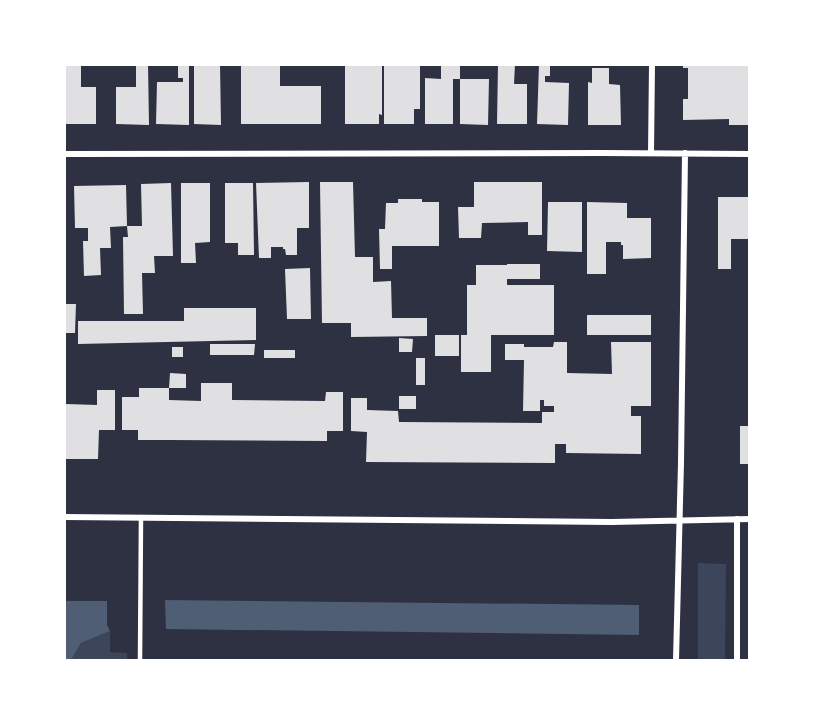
<svg xmlns="http://www.w3.org/2000/svg" width="814" height="725" viewBox="0 0 814 725" font-family="Mulish,sans-serif">
<style>
.green{fill:#3c4559}
.water{fill:#4f5d75}
.building{fill:#e0e0e3}
.lines{fill:none;stroke-linecap:round;stroke-linejoin:round}
.service{stroke:#fff;stroke-width:4.5}
.minor{stroke:#fff;stroke-width:6}
</style>
<rect width="100%" height="100%" fill="#2d3142"/>
<path class="green" d="M 698,563 L 726,564 L 725,660 L 698,660 Z
M 110,631 L 110,652 L 127,653 L 127,660 L 71,660 L 81,643 Z"/>
<path class="water" d="M 165,600 L 639,605 L 639,635 L 166,629 Z
M 65,601 L 107,601 L 107,625 L 110,631 L 81,643 L 71,660 L 65,660 Z"/>
<path class="building" d="M 64,64 L 81,64 L 81,87 L 96,87 L 96,124 L 64,124 Z
M 136,64 L 148,64 L 149,125 L 116,124 L 116,87 L 136,87 Z
M 178,64 L 189,64 L 189,125 L 156,124 L 157,82 L 183,82 L 183,78 L 178,78 Z
M 194,64 L 220,64 L 221,125 L 194,124 Z
M 241,64 L 280,64 L 280,86 L 321,86 L 321,124 L 241,124 Z
M 345,64 L 382,64 L 382,115 L 379,114 L 379,124 L 345,124 Z
M 384,64 L 420,64 L 420,109 L 414,109 L 414,124 L 384,124 Z
M 441,64 L 460,64 L 460,79 L 453,79 L 453,124 L 425,124 L 425,78 L 441,79 Z
M 498,64 L 515,64 L 514,84 L 527,84 L 527,124 L 497,124 Z
M 539,64 L 550,64 L 550,76 L 545,76 L 545,82 L 569,83 L 568,125 L 537,124 Z
M 683,64 L 750,64 L 750,125 L 729,125 L 729,119 L 683,120 L 683,99 L 688,99 L 688,68 L 683,68 Z
M 592,68 L 609,68 L 609,84 L 620,85 L 621,125 L 588,125 L 588,82 L 592,83 Z
M 460,79 L 489,79 L 488,125 L 460,124 Z
M 309,182 L 309,228 L 297,228 L 297,255 L 286,255 L 285,249 L 283,249 L 283,247 L 271,247 L 271,258 L 259,258 L 256,183 Z
M 320,182 L 353,182 L 355,257 L 373,257 L 373,282 L 391,281 L 392,318 L 427,318 L 427,336 L 351,337 L 351,323 L 322,323 Z
M 474,182 L 542,182 L 542,235 L 528,235 L 528,222 L 482,223 L 481,238 L 459,238 L 458,207 L 474,207 Z
M 171,183 L 173,256 L 154,256 L 155,273 L 142,273 L 143,314 L 124,314 L 123,237 L 128,237 L 127,226 L 142,226 L 141,184 Z
M 181,183 L 210,183 L 210,242 L 195,243 L 196,263 L 181,263 Z
M 225,183 L 253,183 L 254,255 L 238,255 L 238,243 L 225,243 Z
M 126,185 L 127,226 L 110,227 L 111,248 L 100,248 L 101,275 L 84,276 L 83,241 L 88,241 L 88,228 L 75,228 L 74,186 Z
M 718,197 L 748,197 L 748,239 L 731,239 L 731,269 L 718,269 Z
M 398,199 L 422,199 L 422,202 L 439,202 L 439,246 L 392,246 L 392,269 L 380,269 L 379,229 L 385,229 L 386,203 L 398,203 Z
M 548,202 L 582,202 L 582,252 L 547,251 Z
M 587,202 L 627,203 L 627,218 L 651,218 L 651,258 L 623,259 L 623,245 L 621,245 L 621,242 L 606,242 L 606,274 L 587,274 Z
M 507,264 L 540,264 L 540,279 L 507,279 L 507,285 L 554,285 L 554,335 L 491,335 L 491,372 L 461,372 L 461,335 L 467,335 L 467,285 L 476,285 L 476,265 L 507,265 Z
M 310,268 L 311,319 L 287,319 L 285,269 Z
M 64,304 L 76,304 L 75,333 L 64,333 Z
M 184,308 L 256,308 L 256,340 L 78,344 L 78,321 L 184,321 Z
M 587,315 L 651,315 L 651,335 L 587,335 Z
M 435,335 L 459,335 L 459,356 L 435,356 Z
M 399,338 L 413,339 L 412,352 L 399,352 Z
M 554,342 L 567,342 L 567,373 L 612,374 L 611,342 L 651,342 L 651,406 L 631,406 L 631,416 L 641,416 L 641,454 L 566,453 L 566,444 L 555,444 L 555,463 L 366,462 L 367,432 L 351,431 L 351,398 L 367,398 L 367,410 L 398,411 L 399,422 L 542,423 L 542,412 L 554,412 L 554,406 L 544,406 L 544,400 L 540,400 L 540,411 L 523,411 L 524,360 L 505,360 L 505,344 L 524,344 L 524,347 L 553,347 Z
M 210,344 L 255,344 L 254,355 L 210,355 Z
M 172,347 L 183,347 L 183,357 L 172,357 Z
M 264,350 L 295,350 L 295,358 L 264,358 Z
M 416,358 L 425,358 L 425,385 L 416,385 Z
M 170,373 L 186,374 L 186,388 L 169,388 Z
M 201,383 L 232,383 L 232,400 L 325,401 L 326,392 L 343,392 L 343,431 L 327,431 L 327,441 L 169,440 L 138,440 L 138,430 L 122,430 L 122,397 L 139,397 L 139,388 L 169,388 L 169,400 L 201,401 Z
M 97,390 L 115,390 L 115,430 L 99,430 L 98,459 L 64,459 L 64,410 L 66,410 L 66,404 L 97,405 Z
M 399,396 L 416,396 L 416,409 L 399,409 Z
M 740,426 L 750,426 L 750,464 L 740,464 Z"/>
<g class="lines">
<path class="service" d="M 140,660 L 141,517"/>
<path class="minor" d="M 651,153 L 652,64
M 64,154 L 601,153 L 750,154
M 64,517 L 612,522 L 750,519
M 676,660 L 681,463 L 685,153
M 737,660 L 737,519"/>
</g>
<rect width="814" height="725" fill="none" stroke="#ffffff" stroke-width="132"/>
</svg>
